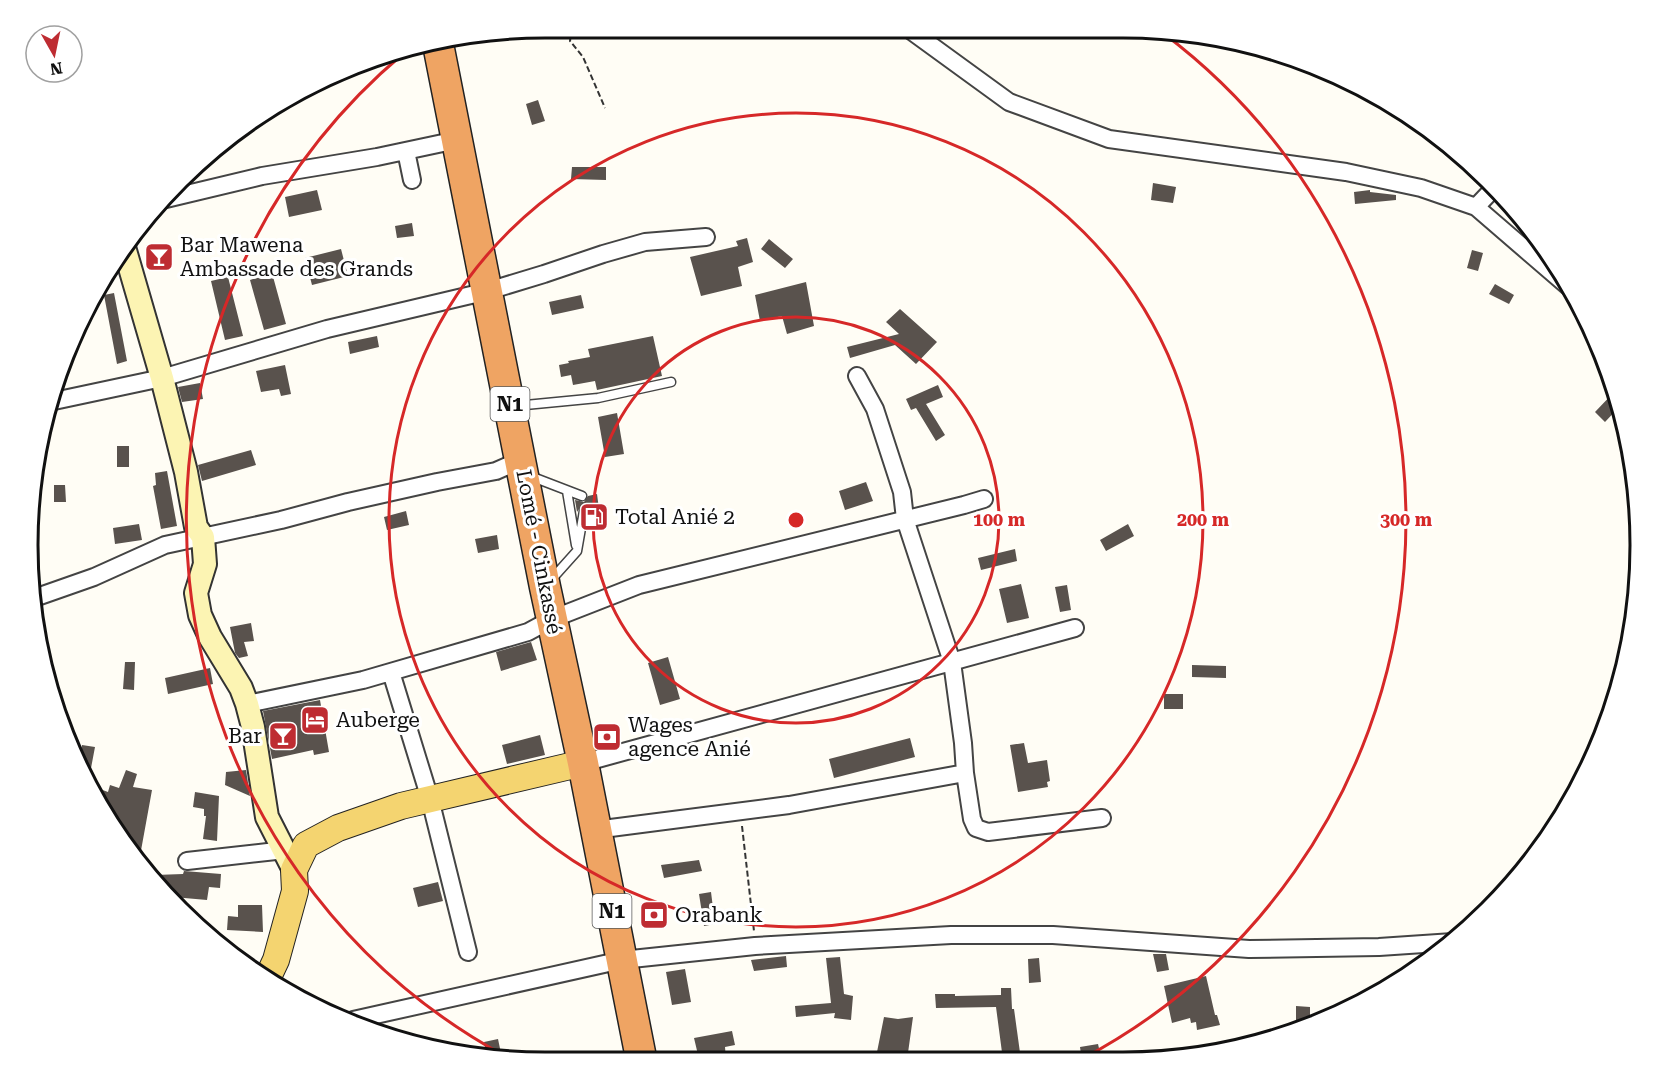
<svg xmlns="http://www.w3.org/2000/svg" width="1668" height="1089" viewBox="0 0 1668 1089" font-family="'Roboto Serif',serif">
<style>
.building{fill:#59524d}
.lines{fill:none;stroke-linecap:round;stroke-linejoin:round}
.lane-casing{stroke:#444;stroke-width:11}
.street-casing{stroke:#444;stroke-width:20}
.secondary-casing{stroke:#333;stroke-width:26}
.primary-casing{stroke:#222;stroke-width:28}
.highway-casing{stroke:#222;stroke-width:33}
.path{stroke:#333;stroke-width:2;stroke-dasharray:6 3;stroke-linecap:butt}
.lane{stroke:#fff;stroke-width:8}
.street{stroke:#fff;stroke-width:16}
.secondary{stroke:#fcf4b3;stroke-width:22}
.primary{stroke:#f4d470;stroke-width:26}
.highway{stroke:#efa463;stroke-width:30}
.ring{fill:none;stroke:#d62828;stroke-width:3}
.labels{text-anchor:middle;dominant-baseline:central;stroke-width:6;stroke-linejoin:round;paint-order:stroke}
.shield{fill:#fff;stroke:#585858;stroke-width:1.5}
.shield-label{font-size:20px;font-weight:bold;fill:#111}
.poi-label{font-size:21px;fill:#111;stroke:#fff;text-anchor:start}
.street-label{font-size:21px;fill:#111;stroke:#fff}
.rim{fill:none;stroke:#111;stroke-width:3}
.centre{fill:#d62828;stroke:#fff;stroke-width:3}
.ring-label{font-size:18px;text-anchor:middle;font-weight:bold;fill:#d62828;stroke:#fff;stroke-width:6;stroke-linejoin:round;paint-order:stroke}
</style>
<rect width="100%" height="100%" fill="#fffdf5"/>
<path class="building" d="M 538,100 L 545,121 L 532,125 L 526,104 Z
M 572,167 L 606,167 L 606,180 L 571,179 Z
M 1153,183 L 1176,187 L 1173,203 L 1151,200 Z
M 317,190 L 322,210 L 289,217 L 285,197 Z
M 1370,190 L 1370,192 L 1396,195 L 1396,200 L 1355,204 L 1354,192 Z
M 412,223 L 414,236 L 397,238 L 395,226 Z
M 747,238 L 753,262 L 738,267 L 742,286 L 701,296 L 690,257 L 738,246 L 736,241 Z
M 769,239 L 793,259 L 785,268 L 761,249 Z
M 341,249 L 348,276 L 312,285 L 305,258 Z
M 1472,250 L 1483,253 L 1478,271 L 1467,268 Z
M 272,273 L 286,324 L 264,330 L 250,280 Z
M 228,277 L 243,336 L 225,340 L 211,281 Z
M 806,282 L 814,326 L 787,334 L 782,316 L 760,321 L 755,295 Z
M 1495,284 L 1514,295 L 1509,304 L 1489,294 Z
M 114,293 L 127,361 L 117,364 L 104,295 Z
M 581,295 L 584,308 L 552,315 L 549,302 Z
M 900,309 L 937,342 L 916,364 L 895,345 L 850,358 L 847,347 L 899,334 L 886,322 Z
M 377,336 L 379,347 L 350,354 L 348,342 Z
M 653,336 L 662,376 L 597,390 L 595,381 L 573,385 L 571,375 L 561,377 L 559,365 L 569,363 L 568,361 L 590,357 L 588,349 Z
M 285,365 L 291,394 L 281,396 L 279,389 L 261,392 L 256,371 Z
M 200,383 L 203,399 L 182,402 L 178,387 Z
M 938,385 L 943,397 L 926,404 L 945,435 L 936,441 L 916,408 L 911,410 L 906,399 Z
M 1616,390 L 1621,405 L 1605,422 L 1595,412 Z
M 617,413 L 624,454 L 605,457 L 598,417 Z
M 117,446 L 129,446 L 129,467 L 117,467 Z
M 251,450 L 256,465 L 202,481 L 198,465 Z
M 167,471 L 177,526 L 161,529 L 153,486 L 156,485 L 155,473 Z
M 866,482 L 873,501 L 845,510 L 839,491 Z
M 54,485 L 65,485 L 66,502 L 54,502 Z
M 597,494 L 599,509 L 590,510 L 588,506 L 582,505 L 577,512 L 575,500 L 584,502 L 588,496 Z
M 406,511 L 409,525 L 387,530 L 384,517 Z
M 139,524 L 142,540 L 115,544 L 113,528 Z
M 1128,524 L 1134,536 L 1106,551 L 1100,540 Z
M 497,535 L 499,549 L 478,553 L 475,539 Z
M 1015,549 L 1017,561 L 981,570 L 978,558 Z
M 1021,584 L 1029,618 L 1007,623 L 999,589 Z
M 1067,585 L 1071,610 L 1060,612 L 1055,587 Z
M 251,623 L 254,641 L 244,642 L 248,656 L 239,658 L 235,653 L 230,627 Z
M 531,642 L 537,660 L 501,671 L 496,652 Z
M 668,657 L 680,699 L 660,705 L 648,663 Z
M 125,662 L 135,662 L 134,690 L 123,689 Z
M 1192,665 L 1226,666 L 1226,678 L 1192,677 Z
M 210,668 L 213,684 L 168,694 L 165,678 Z
M 1164,694 L 1183,694 L 1183,709 L 1164,709 Z
M 320,700 L 329,752 L 314,755 L 313,750 L 272,759 L 263,711 Z
M 540,735 L 545,755 L 507,764 L 502,745 Z
M 910,738 L 915,757 L 834,778 L 829,759 Z
M 1024,743 L 1028,763 L 1047,760 L 1050,781 L 1047,782 L 1048,787 L 1018,792 L 1010,745 Z
M 82,745 L 95,747 L 88,784 L 79,762 Z
M 126,770 L 137,774 L 133,787 L 152,790 L 140,856 L 97,804 L 89,785 L 108,792 L 110,785 L 119,788 Z
M 246,770 L 250,796 L 225,785 L 226,772 Z
M 195,792 L 219,796 L 217,841 L 203,839 L 206,816 L 204,816 L 204,809 L 193,807 Z
M 699,860 L 702,871 L 664,878 L 661,865 Z
M 184,871 L 221,874 L 220,888 L 209,887 L 207,900 L 173,897 L 155,875 L 183,874 Z
M 438,882 L 443,901 L 418,907 L 413,888 Z
M 711,892 L 715,924 L 704,926 L 699,894 Z
M 238,905 L 262,905 L 263,932 L 227,930 L 228,916 L 238,917 Z
M 1153,954 L 1166,954 L 1169,970 L 1157,972 Z
M 786,956 L 787,967 L 754,971 L 751,960 Z
M 840,957 L 844,994 L 853,996 L 851,1020 L 834,1018 L 835,1013 L 796,1017 L 795,1006 L 831,1003 L 826,958 Z
M 1039,958 L 1041,982 L 1029,983 L 1028,959 Z
M 685,969 L 691,1002 L 672,1005 L 666,972 Z
M 1206,976 L 1215,1015 L 1217,1015 L 1220,1025 L 1197,1030 L 1196,1022 L 1191,1023 L 1190,1018 L 1172,1023 L 1164,986 Z
M 1001,988 L 1011,988 L 1012,1009 L 1014,1009 L 1021,1060 L 1003,1060 L 996,1007 L 936,1008 L 935,994 L 955,994 L 955,996 L 1001,995 Z
M 1296,1006 L 1310,1007 L 1310,1020 L 1296,1020 Z
M 884,1017 L 898,1019 L 913,1017 L 907,1060 L 876,1057 Z
M 732,1031 L 735,1045 L 725,1047 L 726,1059 L 699,1059 L 694,1038 Z
M 498,1039 L 502,1058 L 487,1058 L 484,1042 Z
M 1098,1044 L 1102,1061 L 1082,1061 L 1080,1047 Z"/>
<g class="lines">
<g class="lane-casing">
<path id="lane" d="M 515,406 L 598,398 L 671,382
M 530,476 L 582,496
M 567,491 L 576,545
M 551,580 L 577,551 L 584,511"/>
</g>
<g class="street-casing">
<path id="street" d="M 910,30 L 1009,102 L 1109,139 L 1346,172 L 1421,188 L 1476,207 L 1570,288
M 406,151 L 412,180
M 166,199 L 262,176 L 377,157 L 457,140
M 1476,207 L 1495,187
M 857,376 L 875,409 L 902,492 L 905,519 L 952,662 L 963,743 L 965,773 L 972,819 L 976,828 L 988,832 L 1102,818
M 54,401 L 162,378 L 327,329 L 488,291 L 544,274 L 603,254 L 645,242 L 706,237
M 37,597 L 94,577 L 165,545 L 281,520 L 348,502 L 437,482 L 496,471 L 521,460
M 391,672 L 430,799 L 468,952
M 247,704 L 363,680 L 528,632 L 552,619 L 639,585 L 964,505 L 984,499
M 583,763 L 1075,628
M 595,830 L 789,805 L 965,773
M 187,861 L 285,850
M 353,1020 L 622,960 L 755,946 L 951,935 L 1053,935 L 1249,949 L 1379,947 L 1453,942"/>
</g>
<g class="secondary-casing">
<path id="secondary" d="M 124,247 L 162,378 L 186,472 L 196,527 L 203,537 L 205,564 L 196,593 L 200,615 L 210,637 L 241,688 L 247,704 L 253,727 L 267,817 L 294,870"/>
</g>
<g class="primary-casing">
<path id="primary" d="M 268,977 L 276,960 L 295,891 L 294,870 L 306,845 L 338,828 L 401,806 L 583,763"/>
</g>
<g class="highway-casing">
<path id="highway" d="M 438,44 L 545,587 L 583,763 L 641,1058"/>
</g>
<path class="path" d="M 572,27 L 570,41 L 583,57 L 605,108
M 742,826 L 754,931"/>
<use href="#lane" class="lane"/>
<use href="#street" class="street"/>
<use href="#secondary" class="secondary"/>
<use href="#primary" class="primary"/>
<use href="#highway" class="highway"/>
</g>
<g class="ring">
<circle cx="796" cy="520" r="203"/>
<circle cx="796" cy="520" r="407"/>
<path d="M505 1056A610 610 0 0 1 404 53M1163 33A610 610 0 0 1 1082 1059"/>
</g>
<defs>
<g id="bar-square" transform="scale(1.5)"><rect x="-9" y="-9" width="18" height="18" rx="4" fill="#be2c32" stroke="#fff"/><path d="M-6-5H6L.8 .8V4.5H3.5V6h-7V4.5H-.8V.8Z" fill="#fff"/></g>
<g id="fuel-square" transform="scale(1.5)"><rect x="-9" y="-9" width="18" height="18" rx="4" fill="#be2c32" stroke="#fff"/><path d="M-5.5-6h7V0h2V4h1.3V-2.5L3-4.5l.8-.8L6-3V5H2.5V1h-1V6h-7ZM-4.2-4.7v3.2H.2V-4.7Z" fill="#fff"/></g>
<g id="hotel-square" transform="scale(1.5)"><rect x="-9" y="-9" width="18" height="18" rx="4" fill="#be2c32" stroke="#fff"/><path d="M-6-4.5h1.5V1H6V5H4.5V3h-9V5H-6ZM-4 0a1.8 1.8 0 1 1 3.6 0ZM.5 0V-2.5h3Q6-2.5 6 0Z" fill="#fff"/></g>
<g id="bank-square" transform="scale(1.5)"><rect x="-9" y="-9" width="18" height="18" rx="4" fill="#be2c32" stroke="#fff"/><path d="M-6-4H6V4H-6ZM0-2.3a2.3 2.3 0 1 0 0 4.6a2.3 2.3 0 1 0 0-4.6Z" fill="#fff"/></g>
</defs>
<g fill-rule="evenodd">
<use href="#bar-square" x="159" y="257"/>
<use href="#fuel-square" x="594" y="517"/>
<use href="#hotel-square" x="315" y="720"/>
<use href="#bar-square" x="283" y="736"/>
<use href="#bank-square" x="607" y="737"/>
<use href="#bank-square" x="654" y="915"/>
</g>
<g class="labels">
<g class="shield">
<rect x="490.5" y="387" width="39" height="34" rx="4.5"/>
<rect x="592.5" y="894" width="39" height="34" rx="4.5"/>
</g>
<g class="shield-label">
<text x="510" y="404">N1</text>
<text x="612" y="911">N1</text>
</g>
<g class="poi-label">
<text x="180" y="245">Bar Mawena<tspan x="180" dy="24">Ambassade des Grands</tspan></text>
<text x="615" y="517">Total Anié 2</text>
<text x="336" y="720">Auberge</text>
<text x="628" y="725">Wages<tspan x="628" dy="24">agence Anié</tspan></text>
<text x="262" y="736" text-anchor="end">Bar</text>
<text x="675" y="915">Orabank</text>
</g>
<g class="street-label">
<text transform="translate(539 552) rotate(79)">Lomé - Cinkassé</text>
</g>
</g>
<path d="M0 0H1668V1089H0ZM545 38H1123A507 507 0 0 1 1630 545V545A507 507 0 0 1 1123 1052H545A507 507 0 0 1 38 545V545A507 507 0 0 1 545 38Z" fill="#fff" fill-rule="evenodd"/>
<path class="rim" d="M545 38H1123A507 507 0 0 1 1630 545V545A507 507 0 0 1 1123 1052H545A507 507 0 0 1 38 545V545A507 507 0 0 1 545 38Z"/>
<circle cx="796" cy="520" r="9" class="centre"/>
<g class="ring-label">
<text x="999" y="526">100 m</text>
<text x="1203" y="526">200 m</text>
<text x="1406" y="526">300 m</text>
</g>
<g transform="translate(54 54) rotate(171)"><circle r="28" fill="#ffffff" stroke="#a0a0a0" stroke-width="1.5"/>
<path d="M0-4.5L10 22L0 15L-10 22Z" fill="#be2c32"/>
<text y="-9" font-size="16" font-weight="bold" text-anchor="middle" fill="#111111">N</text>
</g>
</svg>
